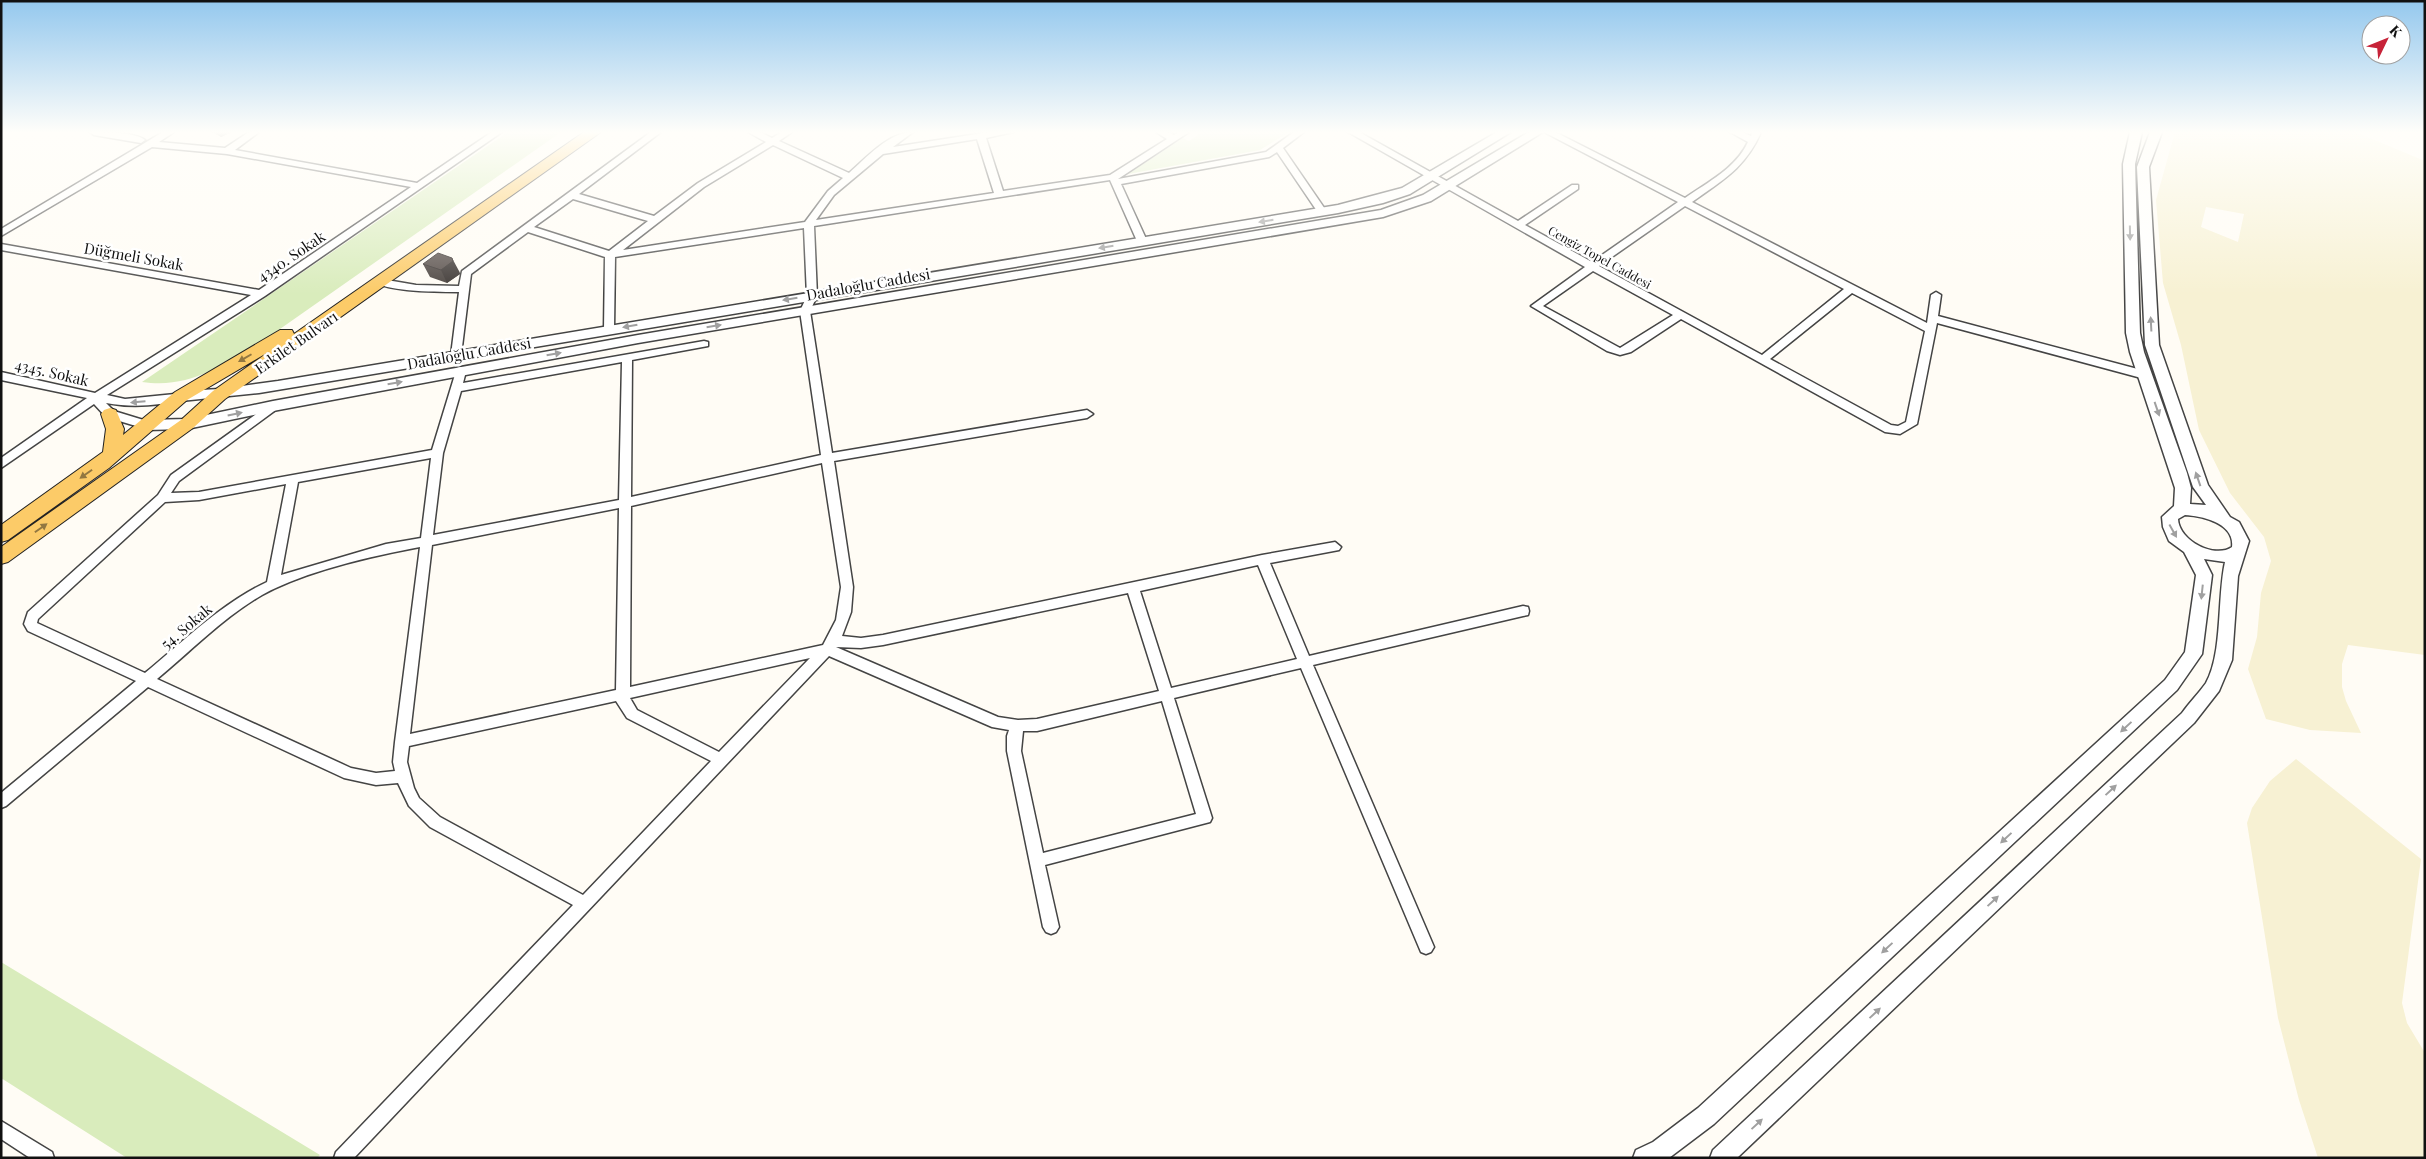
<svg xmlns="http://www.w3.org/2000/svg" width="2426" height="1159" viewBox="0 0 2426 1159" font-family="'Playfair Display',serif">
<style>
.farmland{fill:#f7f1d3;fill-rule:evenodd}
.green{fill:#d9ecbc}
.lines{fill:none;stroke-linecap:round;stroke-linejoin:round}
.minor-casing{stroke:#444;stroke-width:3}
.tertiary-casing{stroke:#444;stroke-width:3}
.primary-casing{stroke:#222;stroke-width:2}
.minor{fill:#fff;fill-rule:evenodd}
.tertiary{fill:#fff;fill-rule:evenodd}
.primary{fill:#fccb68;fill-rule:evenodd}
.wall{fill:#4d4642}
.shaded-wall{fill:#3f3936}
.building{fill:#5a514d;stroke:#3f3936}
.oneway{fill:#a0a0a0}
.oneway2{fill:#927741}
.labels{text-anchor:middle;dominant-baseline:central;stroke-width:5;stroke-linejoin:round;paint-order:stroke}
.far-street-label{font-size:12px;fill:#111;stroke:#fff}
.street-label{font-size:15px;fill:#111;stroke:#fff}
</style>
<rect width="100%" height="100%" fill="#fffcf5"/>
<path class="farmland" d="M 2175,132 L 2355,132 L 2425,161 L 2425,655 L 2348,645 L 2342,664 L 2342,687 L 2346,701 L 2361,733 L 2310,730 L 2266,719 L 2248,669 L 2257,637 L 2261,593 L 2271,561 L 2264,537 L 2230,493 L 2199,430 L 2181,345 L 2163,283 L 2156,200 ZM 2206,207 L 2244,214 L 2238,242 L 2201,227 Z
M 2296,759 L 2421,859 L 2402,1003 L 2407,1023 L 2425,1053 L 2425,1158 L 2318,1158 L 2299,1100 L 2278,1018 L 2247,823 L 2252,808 L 2270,781 Z"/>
<path class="green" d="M 508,132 L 561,132 L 260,343 C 220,366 190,389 142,382 Z
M 1202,132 L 1289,132 L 1260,150 L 1128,174 L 1183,138 L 1189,141 Z
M 1,962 L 320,1155 L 317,1158 L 127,1158 L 1,1078 Z"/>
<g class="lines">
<g class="minor-casing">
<path id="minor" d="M 90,132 C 104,132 135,132 145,140 L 141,143 L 94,135 Z
M 163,132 L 174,132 L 159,142 L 225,148 L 249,132 L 259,132 L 235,150 L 417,183 L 492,132 L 502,132 L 265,296 L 107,395 L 125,399 L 185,393 L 187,396 L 185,399 C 158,406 133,408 106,403 L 114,411 L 150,422 L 152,425 L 150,428 L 146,429 L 106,417 L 94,404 L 1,468 L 1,458 L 87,398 L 1,380 L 1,372 L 95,393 L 251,295 L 1,250 L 1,244 L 259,290 L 411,187 L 227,154 L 152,147 L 1,236 L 1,229 Z
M 651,132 L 661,132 L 579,194 L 654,216 L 698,183 L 766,142 L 748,132 L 760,132 L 772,138 L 782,132 L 792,132 L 779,141 L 849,173 C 866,158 889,132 913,132 L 893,147 L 990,132 L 1013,132 L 986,138 L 1003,191 L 1110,175 L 1167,139 L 1156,132 L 1167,132 L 1174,135 L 1179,132 L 1189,132 L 1118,179 L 1266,152 L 1294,132 L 1304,132 L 1283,148 L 1327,212 L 1322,215 L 1319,214 L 1277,152 L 1269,157 L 1121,184 L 1147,241 L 1142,244 L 1137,241 L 1110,180 L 814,226 L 817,296 L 810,311 L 832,453 L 1087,410 L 1093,414 L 1087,418 L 834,461 L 853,587 L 851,612 L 842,636 L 861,638 L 883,635 L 1262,555 L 1335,542 L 1341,547 L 1339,550 L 1270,563 L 1309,656 L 1523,606 L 1528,607 L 1529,611 L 1528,615 L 1523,616 L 1313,665 L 1434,947 L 1431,952 L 1426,954 L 1421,952 L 1301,668 L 1174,698 L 1212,818 L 1210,822 L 1045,865 L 1059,927 L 1056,932 L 1051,934 L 1046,932 L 1043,927 L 1007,751 L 1007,736 L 1009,730 L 992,727 L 829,656 L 354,1158 L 334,1158 L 336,1152 L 573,905 L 430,827 L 409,806 L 398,783 L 376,785 L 344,778 L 148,687 L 6,806 L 1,808 L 1,793 L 136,681 L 28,631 L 24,624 L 28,612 L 158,495 L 171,475 L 273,402 L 277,403 L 279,406 L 277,409 L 179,481 L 171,493 L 199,492 L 432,450 L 457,368 L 461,367 L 466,371 L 463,383 L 704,341 L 708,342 L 708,346 L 632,360 L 631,497 L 821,455 L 800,311 L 807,296 L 804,228 L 615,257 L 614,329 L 609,332 L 604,329 L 605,257 L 528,232 L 471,274 L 461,355 L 456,359 L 451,355 L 459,292 C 442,292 387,292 376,282 L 381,279 L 416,285 L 459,286 L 462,271 ZM 977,139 L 994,193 L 816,220 L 834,195 L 883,154 ZM 773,145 L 843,178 L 828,191 L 805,222 L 623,250 L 704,187 ZM 573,199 L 648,221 L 609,251 L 534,227 ZM 622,362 L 619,500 L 433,535 L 443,453 L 461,391 ZM 431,458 L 421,538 L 386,544 L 281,575 L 298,482 ZM 822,463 L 841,587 L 836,620 L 823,645 L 630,687 L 631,506 ZM 286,484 L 267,582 C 222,603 184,641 145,673 L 37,623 L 38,619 L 165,502 L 199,500 ZM 619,508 L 616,690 L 410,734 L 432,545 ZM 420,547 L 395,742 L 393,762 L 395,771 L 376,773 L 351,768 L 157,679 C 191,651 224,617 262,595 C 305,571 372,556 420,547 ZM 1258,565 L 1297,659 L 1171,688 L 1140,591 ZM 1128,593 L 1159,691 L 1037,719 L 1018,720 L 998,717 L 836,647 L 861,648 L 883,645 ZM 810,658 L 719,752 L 637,710 L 630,698 ZM 616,701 L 627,718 L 711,761 L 583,895 L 440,817 L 419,798 L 414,788 L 407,762 L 409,746 ZM 1162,701 L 1196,814 L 1043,853 L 1021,751 L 1023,731 L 1037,731 Z
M 1348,132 L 1359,132 L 1518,221 L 1572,185 L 1578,185 L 1578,189 L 1525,225 L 1592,262 L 1678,202 L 1544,132 L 1555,132 L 1685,198 C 1708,182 1736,168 1748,142 L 1730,132 L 1742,132 L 1751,136 L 1752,132 L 1761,132 C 1746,167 1723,180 1692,202 L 1927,323 L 1931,295 L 1936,292 L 1941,295 L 1938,316 L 2149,372 L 2150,375 L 2145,379 L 1937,323 L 1917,424 L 1900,434 L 1885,432 L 1681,319 L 1631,352 L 1620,355 L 1607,351 L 1531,306 L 1585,267 ZM 1685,206 L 1844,289 L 1762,355 L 1599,266 ZM 1593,271 L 1673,315 L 1620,348 L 1543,306 ZM 1852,293 L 1925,331 L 1906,422 L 1898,426 L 1891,425 L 1770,359 Z
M 1,1121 L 52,1152 L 54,1158 L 30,1158 L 1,1139 Z"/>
</g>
<g class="tertiary-casing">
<path id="tertiary" d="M 1497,132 L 1511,132 L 1410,194 L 1383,203 L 1338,213 L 259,393 L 181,401 L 174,396 L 181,391 L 220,389 L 278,381 L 1338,205 L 1402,188 Z
M 1529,132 L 1543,132 L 1431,201 L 1383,217 L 638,343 L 273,411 L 187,429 L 146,430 L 141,429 L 139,425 L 141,421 L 146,420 L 187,419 L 273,401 L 638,335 L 1381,210 L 1423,195 Z
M 2130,132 L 2142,132 L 2135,164 L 2140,333 L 2144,352 L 2187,473 L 2191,488 L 2190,504 L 2206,505 L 2193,487 L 2145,345 L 2137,167 L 2150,132 L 2162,132 L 2149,167 L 2159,345 L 2208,485 L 2230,517 L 2239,522 L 2249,541 L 2238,576 L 2232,660 L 2219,691 L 2194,723 L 1737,1158 L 1710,1158 L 1713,1150 L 2182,713 C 2189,703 2199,693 2206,683 C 2223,652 2217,598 2225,562 L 2204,559 L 2212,575 L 2202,654 L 2177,690 L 1714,1124 L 1669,1158 L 1633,1158 L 1636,1150 L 1653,1142 L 1698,1108 L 2165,680 L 2185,652 L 2196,575 L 2184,552 L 2169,541 L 2163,527 L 2162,517 L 2174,506 L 2175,488 L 2130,352 L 2126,333 L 2123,164 ZM 2185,515 C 2202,516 2235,523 2232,547 C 2215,559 2179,541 2178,519 Z"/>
</g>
<g class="primary-casing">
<path id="primary" d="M 584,132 L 601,132 L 225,399 L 193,428 L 8,562 L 1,564 L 1,547 L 181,420 L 213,391 L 270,351 L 187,400 L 109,468 L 8,540 L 1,542 L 1,525 L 103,452 L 106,429 L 101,414 L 104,410 L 110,408 L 116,410 L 124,429 L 123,435 L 175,392 L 280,330 L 292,330 L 294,334 Z"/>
</g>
<use href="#minor" class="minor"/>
<use href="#tertiary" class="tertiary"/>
<use href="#primary" class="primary"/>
</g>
<path class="wall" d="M 212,132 L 232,132 L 221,137 Z
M 423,264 L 459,271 L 460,274 L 447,283 L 430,277 Z"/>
<path class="shaded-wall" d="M 218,132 L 232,132 L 221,137 Z
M 452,258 L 459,271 L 460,274 L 447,283 L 441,270 Z"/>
<path class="building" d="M 438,253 L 452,258 L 453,261 L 441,270 L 423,264 Z"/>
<defs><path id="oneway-solid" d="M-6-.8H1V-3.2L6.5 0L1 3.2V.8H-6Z" transform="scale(1.25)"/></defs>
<g class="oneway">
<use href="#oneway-solid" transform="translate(1266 221) rotate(171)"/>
<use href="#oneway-solid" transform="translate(2130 233) rotate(89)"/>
<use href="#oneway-solid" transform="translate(1106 247) rotate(171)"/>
<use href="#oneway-solid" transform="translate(790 299) rotate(171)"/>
<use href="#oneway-solid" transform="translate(2151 324) rotate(-93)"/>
<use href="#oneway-solid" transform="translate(630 326) rotate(170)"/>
<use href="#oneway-solid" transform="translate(714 326) rotate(-9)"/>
<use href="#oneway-solid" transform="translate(554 354) rotate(-10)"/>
<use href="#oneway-solid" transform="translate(395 383) rotate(-10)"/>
<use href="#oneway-solid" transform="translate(138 402) rotate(175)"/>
<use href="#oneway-solid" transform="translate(2157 409) rotate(71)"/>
<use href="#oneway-solid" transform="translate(235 414) rotate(-12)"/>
<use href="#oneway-solid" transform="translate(2198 479) rotate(-109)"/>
<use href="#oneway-solid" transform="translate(2173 531) rotate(61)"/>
<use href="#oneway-solid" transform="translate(2202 592) rotate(96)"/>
<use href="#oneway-solid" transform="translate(2126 727) rotate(137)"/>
<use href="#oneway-solid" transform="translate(2111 790) rotate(-43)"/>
<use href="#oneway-solid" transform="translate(2006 838) rotate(137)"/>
<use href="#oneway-solid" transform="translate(1993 901) rotate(-43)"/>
<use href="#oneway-solid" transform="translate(1887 948) rotate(137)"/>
<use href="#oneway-solid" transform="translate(1875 1013) rotate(-43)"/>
<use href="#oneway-solid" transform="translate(1757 1124) rotate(-43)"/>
</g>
<g class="oneway2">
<use href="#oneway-solid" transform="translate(245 358) rotate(150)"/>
<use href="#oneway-solid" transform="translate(86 474) rotate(145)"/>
<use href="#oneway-solid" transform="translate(41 528) rotate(-35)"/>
</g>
<linearGradient id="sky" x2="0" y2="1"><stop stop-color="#94c8ee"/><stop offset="0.45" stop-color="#fffefa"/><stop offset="1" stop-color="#fffefa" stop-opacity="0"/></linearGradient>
<rect width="2426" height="294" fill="url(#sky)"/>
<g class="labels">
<g class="far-street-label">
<text transform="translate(1600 257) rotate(29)">Cengiz Topel Caddesi</text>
</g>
<g class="street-label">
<text transform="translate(134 256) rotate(10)">Düğmeli Sokak</text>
<text transform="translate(291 256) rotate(-34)">4340. Sokak</text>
<text transform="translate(868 284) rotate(-10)">Dadaloğlu Caddesi</text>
<text transform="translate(296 342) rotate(-35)">Erkilet Bulvarı</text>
<text transform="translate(469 353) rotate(-10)">Dadaloğlu Caddesi</text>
<text transform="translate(52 372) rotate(13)">4345. Sokak</text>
<text transform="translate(186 626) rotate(-40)">54. Sokak</text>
</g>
</g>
<rect width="2426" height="1159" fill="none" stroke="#111111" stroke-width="5"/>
<g transform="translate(2386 40) rotate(47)"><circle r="24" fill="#ffffff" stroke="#a0a0a0"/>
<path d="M0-4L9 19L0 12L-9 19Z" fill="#c72339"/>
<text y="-8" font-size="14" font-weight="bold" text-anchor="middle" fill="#111111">K</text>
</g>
</svg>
